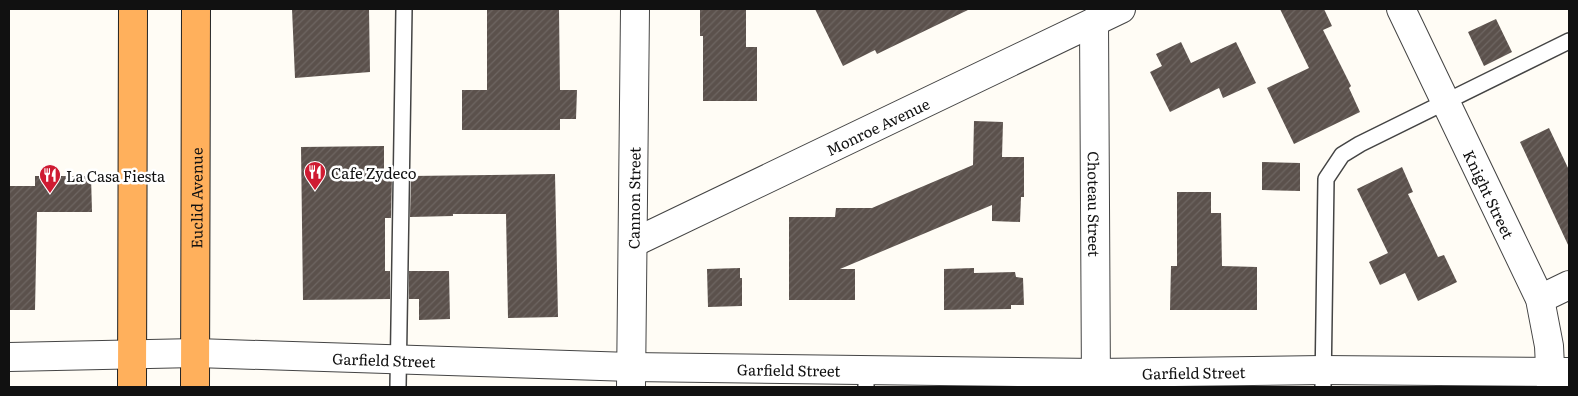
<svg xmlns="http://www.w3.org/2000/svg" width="1578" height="396" viewBox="0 0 1578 396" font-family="Literata,serif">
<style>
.building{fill:url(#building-hatch)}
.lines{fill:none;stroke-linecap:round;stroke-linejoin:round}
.service-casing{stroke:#444;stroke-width:18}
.minor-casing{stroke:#444;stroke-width:30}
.trunk-casing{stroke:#222;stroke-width:30}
.service{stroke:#fff;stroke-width:15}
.minor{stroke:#fff;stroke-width:28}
.trunk{stroke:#ffb05c;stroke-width:28}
.labels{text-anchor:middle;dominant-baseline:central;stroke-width:5;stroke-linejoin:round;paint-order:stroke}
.street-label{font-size:15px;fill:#111;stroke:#fff}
.poi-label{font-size:15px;fill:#111;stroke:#fff;text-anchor:start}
</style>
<defs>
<pattern id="building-hatch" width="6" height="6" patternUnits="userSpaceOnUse" patternTransform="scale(1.25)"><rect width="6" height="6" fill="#5b514c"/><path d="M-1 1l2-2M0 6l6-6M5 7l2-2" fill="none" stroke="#6e6662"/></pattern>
</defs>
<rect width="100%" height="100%" fill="#fffcf5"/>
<path class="building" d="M 292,9 L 369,9 L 370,72 L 295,78 Z
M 487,9 L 559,9 L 560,90 L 577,90 L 576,119 L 560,119 L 560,130 L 462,130 L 462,90 L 487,90 Z
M 700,9 L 746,9 L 746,47 L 757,47 L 757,101 L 703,101 L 703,36 L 700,36 Z
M 815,9 L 970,9 L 877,54 L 875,50 L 843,66 Z
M 1280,9 L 1324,9 L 1332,26 L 1323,30 L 1351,86 L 1349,88 L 1360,112 L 1294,144 L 1267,88 L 1309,68 Z
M 1496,19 L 1512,52 L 1484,66 L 1468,32 Z
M 1181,42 L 1191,63 L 1236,42 L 1256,83 L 1223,98 L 1219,88 L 1170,112 L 1150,72 L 1162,66 L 1156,54 Z
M 974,121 L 1003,122 L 1002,157 L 1024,157 L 1024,197 L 1021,197 L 1020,222 L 992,221 L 992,205 L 840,269 L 855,269 L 855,300 L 789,300 L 789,217 L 835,217 L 836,208 L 872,208 L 973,165 Z
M 1549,128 L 1569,170 L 1569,247 L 1520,142 Z
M 384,146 L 384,177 L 392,176 L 391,218 L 385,218 L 385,271 L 390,271 L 390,299 L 303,300 L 301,147 Z
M 1262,162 L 1300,163 L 1300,191 L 1262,190 Z
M 1402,167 L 1413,192 L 1408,194 L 1431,242 L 1438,257 L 1444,255 L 1457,282 L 1418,301 L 1405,273 L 1380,285 L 1369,262 L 1388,253 L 1357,189 Z
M 555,174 L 558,317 L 508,318 L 506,214 L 453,214 L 453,216 L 410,217 L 411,176 Z
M 35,176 L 91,176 L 92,212 L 37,212 L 35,310 L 9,310 L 9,186 L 35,186 Z
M 1177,192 L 1211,192 L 1211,213 L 1221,213 L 1222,266 L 1257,267 L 1257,310 L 1170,310 L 1171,266 L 1177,266 Z
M 740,268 L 740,278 L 742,278 L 742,306 L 708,307 L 707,269 Z
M 974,268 L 974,273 L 1015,272 L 1016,277 L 1023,278 L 1024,305 L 1011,305 L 1011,309 L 944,310 L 944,269 Z
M 409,271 L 449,271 L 450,319 L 419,320 L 419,299 L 409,299 Z"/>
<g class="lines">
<g class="service-casing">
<path id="service" d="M 398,387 L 404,9
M 866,387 L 866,370
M 1323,387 L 1326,179 L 1342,155 L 1360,144 L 1569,41"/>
</g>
<g class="minor-casing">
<g id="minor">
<path id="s1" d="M 1401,9 L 1540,299 L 1549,346 L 1551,387"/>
<path id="s2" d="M 1094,22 L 1096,387"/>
<path id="s3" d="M 633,243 L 1121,9"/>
<path d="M 1540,299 L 1569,285"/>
<path id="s4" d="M 9,357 L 196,353 L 631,367 L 1096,373 L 1323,370 L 1569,372"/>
<path id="s5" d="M 631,387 L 635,9"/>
</g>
</g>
<g class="trunk-casing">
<g id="trunk">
<path d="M 132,387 L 133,9"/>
<path id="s6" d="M 195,387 L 196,9"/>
</g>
</g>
<use href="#service" class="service"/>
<use href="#minor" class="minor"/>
<use href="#trunk" class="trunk"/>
</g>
<defs>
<g id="restaurant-pin" transform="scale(1.125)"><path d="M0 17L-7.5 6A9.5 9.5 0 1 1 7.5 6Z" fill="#cf1b32" stroke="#fff"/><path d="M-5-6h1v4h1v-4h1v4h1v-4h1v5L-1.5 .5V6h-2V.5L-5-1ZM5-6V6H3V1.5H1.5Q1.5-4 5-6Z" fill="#fff"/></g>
</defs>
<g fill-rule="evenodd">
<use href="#restaurant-pin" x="315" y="172"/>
<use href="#restaurant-pin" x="50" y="175"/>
</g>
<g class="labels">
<g class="street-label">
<text stroke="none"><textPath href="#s3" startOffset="271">Monroe Avenue</textPath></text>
<text stroke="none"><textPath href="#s1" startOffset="205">Knight Street</textPath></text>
<text stroke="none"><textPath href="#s6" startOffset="189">Euclid Avenue</textPath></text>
<text stroke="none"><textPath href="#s5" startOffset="189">Cannon Street</textPath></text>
<text stroke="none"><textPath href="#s2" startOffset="182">Choteau Street</textPath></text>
<text stroke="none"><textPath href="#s4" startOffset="375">Garfield Street</textPath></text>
<text stroke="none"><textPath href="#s4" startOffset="780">Garfield Street</textPath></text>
<text stroke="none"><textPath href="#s4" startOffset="1185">Garfield Street</textPath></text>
</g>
<g class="poi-label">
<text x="331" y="172">Cafe Zydeco</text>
<text x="66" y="175">La Casa Fiesta</text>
</g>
</g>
<rect width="1578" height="396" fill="none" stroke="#111111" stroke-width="20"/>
</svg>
